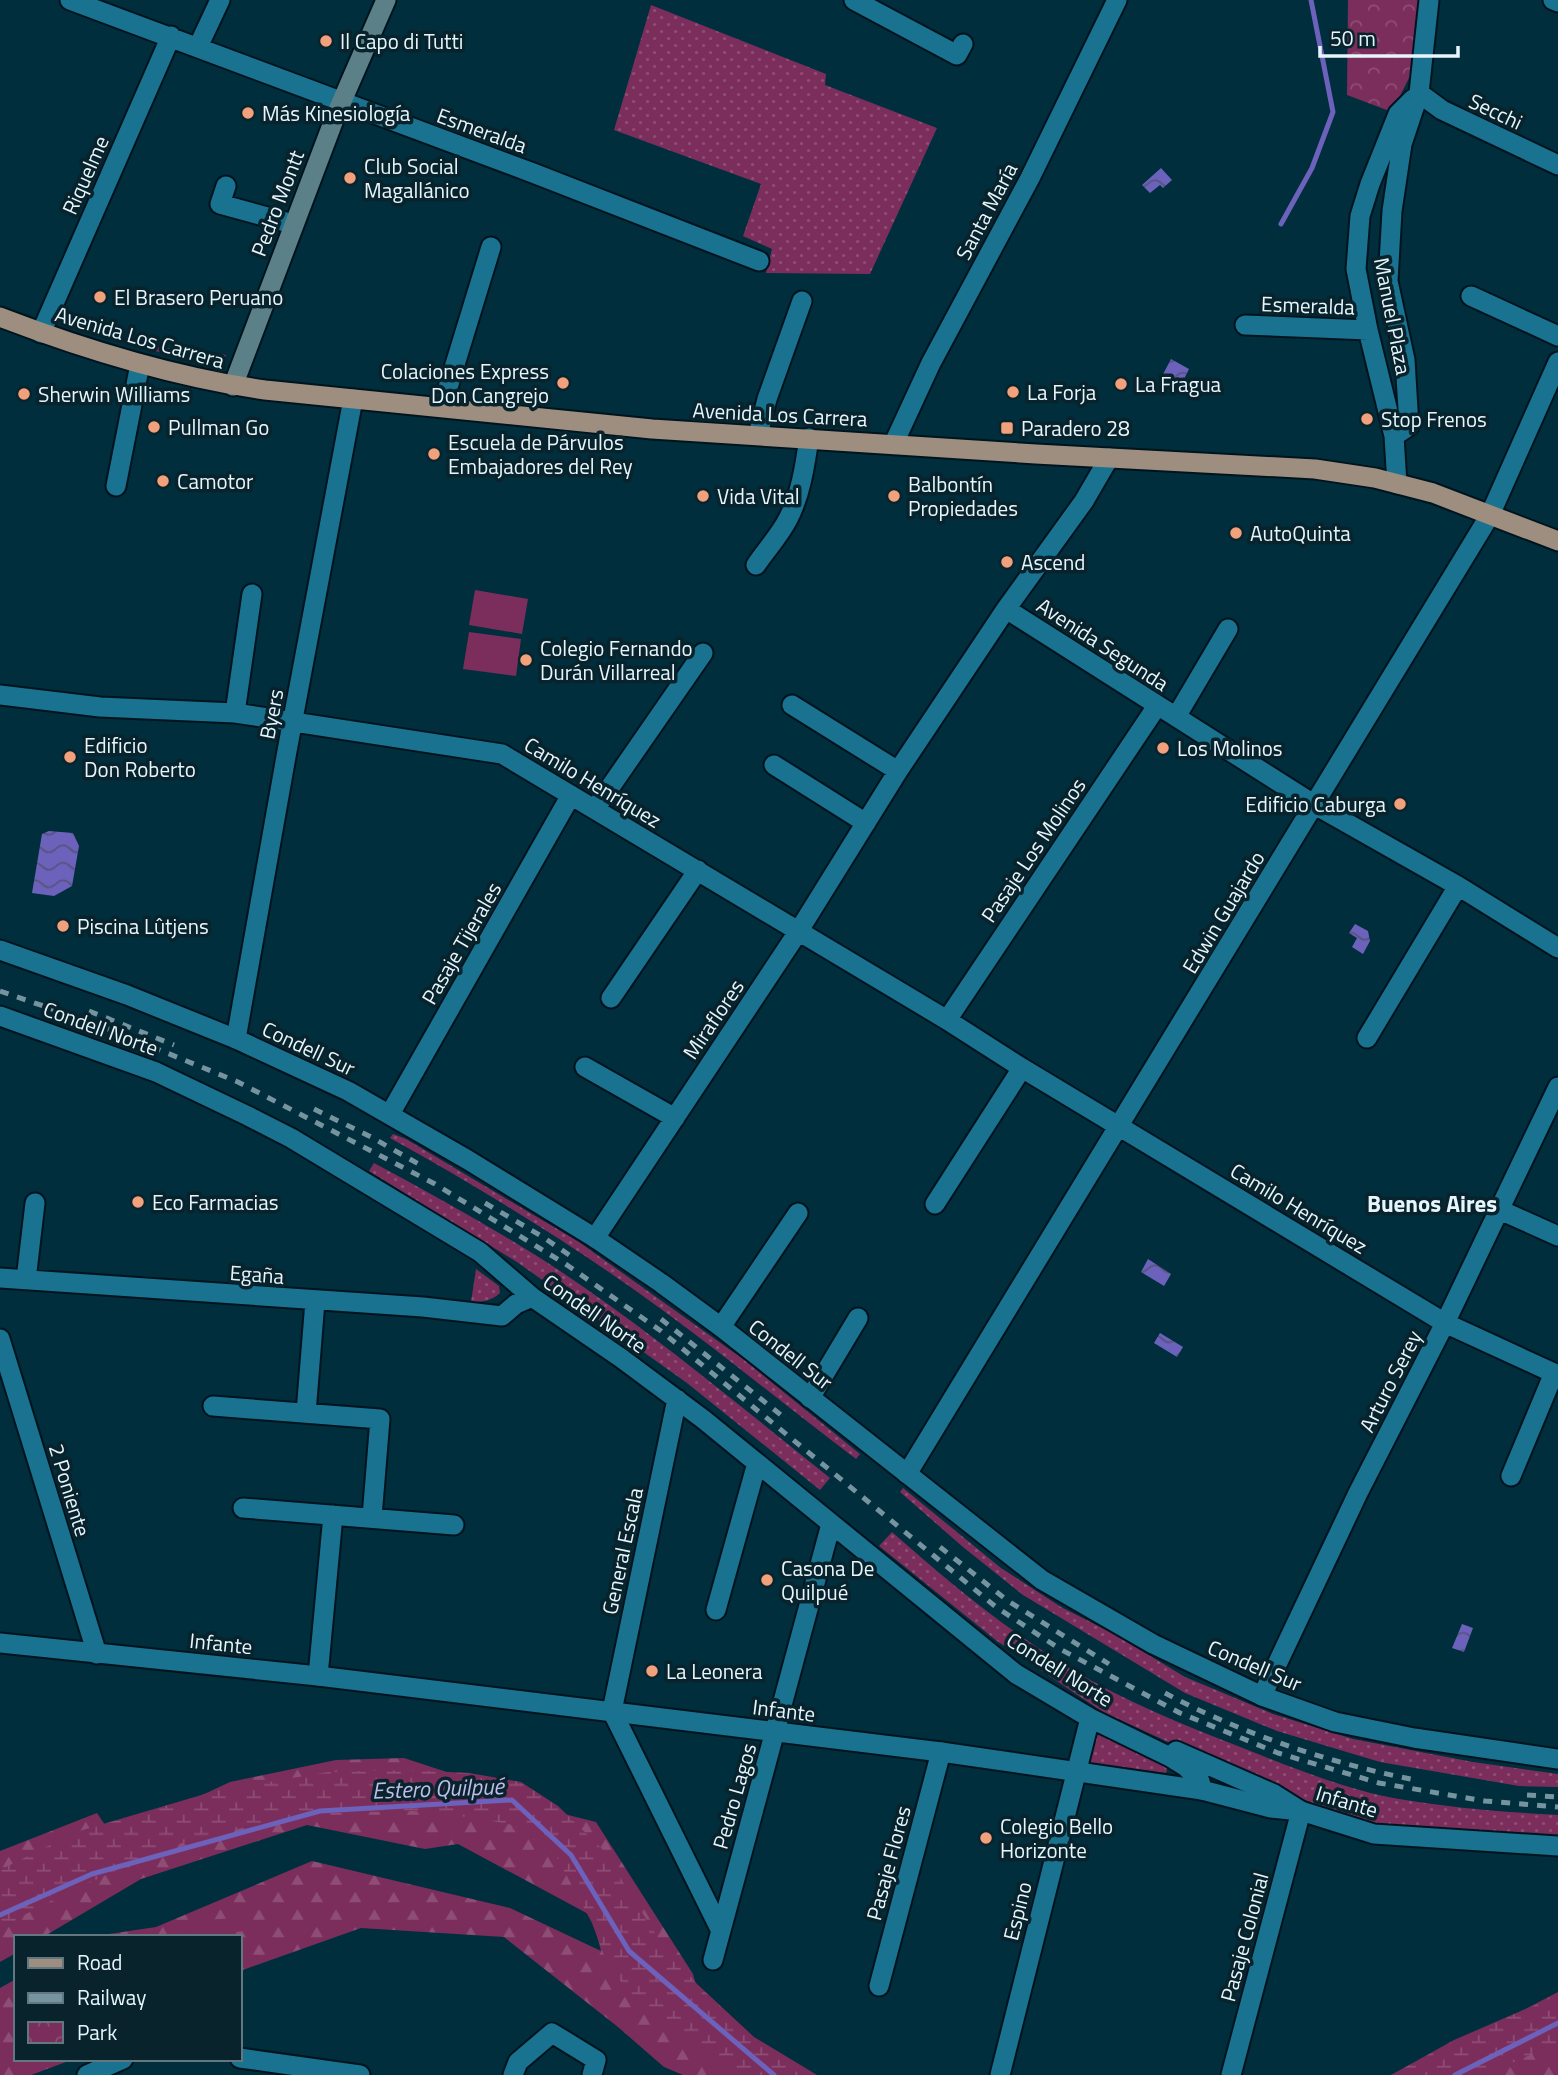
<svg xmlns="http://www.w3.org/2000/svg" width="1558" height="2075" viewBox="0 0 1558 2075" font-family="'Titillium Web',sans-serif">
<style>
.grass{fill:url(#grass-dots)}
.forest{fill:url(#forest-firs)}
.wetland{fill:url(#wetland-marsh)}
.park{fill:url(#park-crowns)}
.pitch{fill:#7b2e5c}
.water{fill:url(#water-waves)}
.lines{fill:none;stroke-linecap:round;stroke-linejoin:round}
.stream{stroke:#6c61bb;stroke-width:5}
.minor-casing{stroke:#00141e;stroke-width:23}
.tertiary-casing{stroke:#00141e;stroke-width:23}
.secondary-casing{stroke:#00141e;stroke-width:23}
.primary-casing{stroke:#00141e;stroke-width:23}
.minor{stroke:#197290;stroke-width:19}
.tertiary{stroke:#197290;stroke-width:19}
.secondary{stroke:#5b8088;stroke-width:19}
.primary{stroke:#9e8e80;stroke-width:19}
.rail{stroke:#76949f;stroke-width:5;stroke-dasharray:9 9;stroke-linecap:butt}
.poi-dot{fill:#f1a17b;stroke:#09232c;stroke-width:2.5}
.labels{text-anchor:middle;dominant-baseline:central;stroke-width:7;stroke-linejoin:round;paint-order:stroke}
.poi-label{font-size:21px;fill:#e7f6fd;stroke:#09232c;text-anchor:start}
.street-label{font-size:21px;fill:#e7f6fd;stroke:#09232c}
.neighbourhood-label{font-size:23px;font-weight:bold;fill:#e7f6fd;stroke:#09232c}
.water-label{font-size:23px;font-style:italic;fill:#bebdec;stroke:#09232c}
</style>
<defs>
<pattern id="grass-dots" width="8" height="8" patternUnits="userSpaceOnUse" patternTransform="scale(1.75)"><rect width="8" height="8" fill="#7b2e5c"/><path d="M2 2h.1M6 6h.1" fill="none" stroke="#8e4d74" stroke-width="1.8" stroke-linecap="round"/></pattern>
<pattern id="forest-firs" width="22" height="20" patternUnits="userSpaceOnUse" patternTransform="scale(1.75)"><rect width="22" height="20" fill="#7b2e5c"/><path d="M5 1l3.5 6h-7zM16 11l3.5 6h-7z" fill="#8e4d74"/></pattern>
<pattern id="wetland-marsh" width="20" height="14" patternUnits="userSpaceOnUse" patternTransform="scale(1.75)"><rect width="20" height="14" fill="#7b2e5c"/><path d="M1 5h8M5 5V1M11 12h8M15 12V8" fill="none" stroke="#8e4d74"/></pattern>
<pattern id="park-crowns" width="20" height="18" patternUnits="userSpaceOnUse" patternTransform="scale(1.75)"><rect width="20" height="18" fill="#7b2e5c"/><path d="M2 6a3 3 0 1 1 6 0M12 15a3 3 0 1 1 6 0" fill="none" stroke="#8e4d74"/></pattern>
<pattern id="water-waves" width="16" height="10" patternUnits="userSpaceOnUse" patternTransform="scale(1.75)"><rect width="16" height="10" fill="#6c61bb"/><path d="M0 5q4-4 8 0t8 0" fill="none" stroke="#57547e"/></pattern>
</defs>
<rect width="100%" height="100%" fill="#002e3d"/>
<path class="grass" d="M 651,5 L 826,74 L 825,85 L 937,128 L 870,274 L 766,273 L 772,249 L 743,236 L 761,184 L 614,130 Z
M 127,343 L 226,355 L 220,369 Z
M 393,1134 L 406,1139 L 579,1242 L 743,1359 L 860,1454 L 856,1459 C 791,1410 727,1357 661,1309 C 575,1246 484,1190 390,1138 Z
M 374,1163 C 446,1202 518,1241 585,1288 C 670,1347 750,1414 830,1478 L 820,1490 L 687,1383 L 517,1262 L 369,1171 Z
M 476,1269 L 499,1286 L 500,1293 C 491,1301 483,1302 471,1302 Z
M 903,1488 L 1001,1568 L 1061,1607 L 1114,1634 L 1185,1677 L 1273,1714 L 1353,1739 L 1473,1762 L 1558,1774 L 1558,1787 L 1519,1786 L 1380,1762 L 1277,1731 L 1185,1693 L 1023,1595 L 963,1547 L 900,1492 Z
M 892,1532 C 954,1587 1020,1641 1092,1681 C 1143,1709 1199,1731 1253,1752 C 1297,1770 1352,1791 1399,1799 C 1452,1808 1505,1812 1558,1815 L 1558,1838 L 1378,1826 L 1341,1817 L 1277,1792 L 1103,1712 L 997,1641 L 879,1546 Z
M 1096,1730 L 1169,1763 L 1166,1773 L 1088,1763 Z"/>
<path class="forest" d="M 404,1758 L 526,1798 L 564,1814 L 596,1822 L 693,1974 L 700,2001 L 792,2075 L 683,2075 L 664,2067 L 618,2027 L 504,1937 L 361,1928 L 240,1971 L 240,1937 L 89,1937 L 156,1927 L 312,1861 L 510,1908 L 601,1951 L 592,1916 L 458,1844 L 425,1849 L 307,1825 L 141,1879 L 43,1937 L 16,1937 L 16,1953 L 0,1962 L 0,1851 L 97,1813 L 113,1837 L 230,1782 L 336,1760 Z
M 16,1979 L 16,2059 L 74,2059 L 31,2075 L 0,2075 L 0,1988 Z
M 1558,1992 L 1558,2075 L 1399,2075 Z"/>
<path class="wetland" d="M 406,1770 L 469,1773 L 521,1782 L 558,1806 L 603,1850 L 662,1944 L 697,1984 L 754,2037 L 817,2075 L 732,2075 L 667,2028 L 625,1988 L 605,1958 L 592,1923 L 555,1854 L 513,1825 L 477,1818 L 412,1811 L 326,1813 L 267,1822 L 225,1832 L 182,1843 L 138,1860 L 36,1908 L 0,1930 L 0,1870 L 76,1832 L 215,1791 L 328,1772 Z
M 1558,1995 L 1558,2043 L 1484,2075 L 1391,2075 L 1454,2040 Z"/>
<path class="park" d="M 1348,0 L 1419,0 L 1418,36 L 1411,74 L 1392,112 L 1347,95 Z"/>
<path class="pitch" d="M 475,590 L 528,599 L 522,634 L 469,625 Z
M 469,632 L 521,639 L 516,676 L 463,669 Z
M 237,1918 L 243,1931 L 208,1936 L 185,1934 L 187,1921 Z"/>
<path class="water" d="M 1161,168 L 1172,180 L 1163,188 L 1160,185 L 1150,193 L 1142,185 Z
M 1171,359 L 1189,369 L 1183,381 L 1178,379 L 1172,389 L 1159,382 Z
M 49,831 L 73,833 L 79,846 L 72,886 L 54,896 L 32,893 L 42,834 Z
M 1355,924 L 1368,931 L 1370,941 L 1363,954 L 1352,947 L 1357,938 L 1349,933 Z
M 1148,1259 L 1171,1274 L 1164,1286 L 1141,1272 Z
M 1160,1333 L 1183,1347 L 1177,1357 L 1154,1343 Z
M 1462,1624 L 1473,1628 L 1464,1652 L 1452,1648 Z"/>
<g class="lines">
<path class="stream" d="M 1281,224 L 1312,168 L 1333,112 L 1311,0
M 0,1915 L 92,1874 L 320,1811 L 512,1800 L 571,1855 L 629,1951 L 774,2075
M 1455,2075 L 1558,2023"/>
<g class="minor-casing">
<path id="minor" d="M 70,0 L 533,173 L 759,261
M 854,0 L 957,55 L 963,44
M 1553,0 L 1558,2
M 198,47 L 220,0
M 1419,93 L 1442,110 L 1558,165
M 226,186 L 220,204 L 293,224
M 1471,296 L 1558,336
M 1245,325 L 1368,330
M 41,333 L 171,36
M 442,407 L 491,247
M 758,435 L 767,399 L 802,301
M 1394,436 L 1409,426 L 1405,360 L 1388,281 L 1392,211 L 1402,144 L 1419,93 L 1429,0
M 894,443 L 931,363 L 1030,178 L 1117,0
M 1397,484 L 1394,436 L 1368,330 L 1356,269 L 1360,216 L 1370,184 L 1398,114 L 1413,99
M 116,486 L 140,364
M 756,565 C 766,550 780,535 788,519 C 801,494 805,465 809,438
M 1006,609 L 1315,805 L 1458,886 L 1558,948
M 0,695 L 100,707 L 235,713 L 502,754 L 947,1020 L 1022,1068 L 1445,1323 L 1558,1375
M 792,705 L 898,771
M 235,713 L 252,594
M 1176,717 L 1228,629
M 774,765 L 866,823
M 595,809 L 703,653
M 611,998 L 698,870
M 0,1016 L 156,1072 L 248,1116 L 291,1138 L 480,1252 L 532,1297 L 621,1358 L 703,1419 L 1016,1674 L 1090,1718 L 1170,1757 L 1186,1767 L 1200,1781 L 1202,1790
M 947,1020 L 1157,706
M 1367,1038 L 1458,886
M 236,1039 L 287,751 L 353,399
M 585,1067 L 675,1118
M 390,1114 L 571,795
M 935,1204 L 1022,1068
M 1500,1210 L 1558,1236
M 595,1238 L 798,932 L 898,771 L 1006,609 L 1084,501 L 1109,458
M 0,1278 L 423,1307 L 502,1316 L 516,1304 L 532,1297
M 26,1280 L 35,1203
M 721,1327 L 798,1213
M 0,1339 L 97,1654
M 810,1398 L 858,1318
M 677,1399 L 612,1711 L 720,1929
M 213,1406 L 380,1419 L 372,1517
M 306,1413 L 315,1301
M 907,1474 L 1490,515 L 1558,362
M 1511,1476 L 1554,1373
M 243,1508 L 454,1525
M 716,1610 L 757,1463
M 318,1676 L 333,1515
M 1262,1696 L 1358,1493 L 1445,1323 L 1558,1087
M 1176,1751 L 1274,1794 L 1301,1811 L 1231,2075
M 713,1960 L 831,1524
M 879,1986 L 941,1752
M 240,2058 L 360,2075
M 87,2075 L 123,2059
M 513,2075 L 518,2062 L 552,2033 L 596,2060 L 592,2075
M 1000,2075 L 1090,1718"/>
</g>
<g class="tertiary-casing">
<path id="tertiary" d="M 0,950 L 127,995 L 236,1039 L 348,1091 L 468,1160 L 595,1238 L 661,1283 L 721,1327 L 1042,1580 L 1153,1644 L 1262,1696 L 1335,1722 L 1414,1738 L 1558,1759
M 0,1643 L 318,1676 L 941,1752 L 1202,1790 L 1271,1808 L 1301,1811 L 1374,1834 L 1558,1846"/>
</g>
<g class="secondary-casing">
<path id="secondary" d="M 233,386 L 335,117 L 386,0"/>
</g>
<g class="primary-casing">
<path id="primary" d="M 0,317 C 86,350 174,377 265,390 L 652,429 L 1036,454 L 1315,469 L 1375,478 L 1433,493 L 1558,541"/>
</g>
<use href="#minor" class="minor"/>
<use href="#tertiary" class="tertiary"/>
<use href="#secondary" class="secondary"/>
<use href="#primary" class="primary"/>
<path class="rail" d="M 0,991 L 101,1026 L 238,1082 L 435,1184 L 567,1265 L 661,1331 L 996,1607 L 1060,1649 L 1180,1713 L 1278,1753 L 1379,1783 L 1485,1801 L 1558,1807
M 89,1011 L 174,1045
M 314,1109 L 371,1137 L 422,1166
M 485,1203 L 543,1237 L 572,1257
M 661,1319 L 781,1415
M 940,1547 L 1008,1601 L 1109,1664
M 1165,1693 C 1237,1732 1335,1765 1416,1780
M 1527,1795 L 1558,1797"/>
</g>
<g class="poi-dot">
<circle cx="326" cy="41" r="7"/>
<circle cx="248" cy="113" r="7"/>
<circle cx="350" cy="178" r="7"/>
<circle cx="100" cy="297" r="7"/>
<circle cx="563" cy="383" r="7"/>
<circle cx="1121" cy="384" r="7"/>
<circle cx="1013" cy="392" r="7"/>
<circle cx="24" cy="394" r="7"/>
<circle cx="1367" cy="419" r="7"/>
<circle cx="154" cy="427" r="7"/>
<rect x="1000" y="421" width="14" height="14" rx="3.5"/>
<circle cx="434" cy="454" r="7"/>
<circle cx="163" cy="481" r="7"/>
<circle cx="703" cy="496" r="7"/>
<circle cx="894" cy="496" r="7"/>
<circle cx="1236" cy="533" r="7"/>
<circle cx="1007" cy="562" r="7"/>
<circle cx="526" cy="660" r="7"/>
<circle cx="1163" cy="748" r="7"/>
<circle cx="70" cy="757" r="7"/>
<circle cx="1400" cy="804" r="7"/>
<circle cx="63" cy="926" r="7"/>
<circle cx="138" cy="1202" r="7"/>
<circle cx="767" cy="1580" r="7"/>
<circle cx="652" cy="1671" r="7"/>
<circle cx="986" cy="1838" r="7"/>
</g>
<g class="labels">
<g class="poi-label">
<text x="340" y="41">Il Capo di Tutti</text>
<text x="262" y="113">Más Kinesiología</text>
<text x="364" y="166">Club Social<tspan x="364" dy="24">Magallánico</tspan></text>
<text x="114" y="297">El Brasero Peruano</text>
<text x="549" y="371" text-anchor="end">Colaciones Express<tspan x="549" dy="24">Don Cangrejo</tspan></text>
<text x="1135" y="384">La Fragua</text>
<text x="1027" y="392">La Forja</text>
<text x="38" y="394">Sherwin Williams</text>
<text x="1381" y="419">Stop Frenos</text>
<text x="168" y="427">Pullman Go</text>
<text x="1021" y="428">Paradero 28</text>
<text x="448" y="442">Escuela de Párvulos<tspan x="448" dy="24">Embajadores del Rey</tspan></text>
<text x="177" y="481">Camotor</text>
<text x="908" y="484">Balbontín<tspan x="908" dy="24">Propiedades</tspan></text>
<text x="717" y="496">Vida Vital</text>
<text x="1250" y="533">AutoQuinta</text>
<text x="1021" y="562">Ascend</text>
<text x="540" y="648">Colegio Fernando<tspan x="540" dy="24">Durán Villarreal</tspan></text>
<text x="84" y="745">Edificio<tspan x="84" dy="24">Don Roberto</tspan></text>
<text x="1177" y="748">Los Molinos</text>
<text x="1386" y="804" text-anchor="end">Edificio Caburga</text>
<text x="77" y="926">Piscina Lûtjens</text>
<text x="152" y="1202">Eco Farmacias</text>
<text x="781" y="1568">Casona De<tspan x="781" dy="24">Quilpué</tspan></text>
<text x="666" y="1671">La Leonera</text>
<text x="1000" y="1826">Colegio Bello<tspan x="1000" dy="24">Horizonte</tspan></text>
</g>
<g class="street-label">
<text transform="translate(1496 111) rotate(25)">Secchi</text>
<text transform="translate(482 130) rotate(20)">Esmeralda</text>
<text transform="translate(85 175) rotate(-66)">Riquelme</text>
<text transform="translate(277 203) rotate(-69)">Pedro Montt</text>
<text transform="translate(986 211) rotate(-62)">Santa María</text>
<text transform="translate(1308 305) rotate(2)">Esmeralda</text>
<text transform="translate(1393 316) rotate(79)">Manuel Plaza</text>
<text transform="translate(140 337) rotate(16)">Avenida Los Carrera</text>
<text transform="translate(780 414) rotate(3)">Avenida Los Carrera</text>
<text transform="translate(1103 644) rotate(33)">Avenida Segunda</text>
<text transform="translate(271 714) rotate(-79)">Byers</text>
<text transform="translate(593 782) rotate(31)">Camilo Henríquez</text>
<text transform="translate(1033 850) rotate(-56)">Pasaje Los Molinos</text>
<text transform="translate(1223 912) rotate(-59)">Edwin Guajardo</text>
<text transform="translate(461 943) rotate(-60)">Pasaje Tijerales</text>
<text transform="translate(713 1019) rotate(-56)">Miraflores</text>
<text transform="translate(101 1028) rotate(20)">Condell Norte</text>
<text transform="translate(309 1048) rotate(25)">Condell Sur</text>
<text transform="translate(1299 1208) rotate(31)">Camilo Henríquez</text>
<text transform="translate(257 1274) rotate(4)">Egaña</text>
<text transform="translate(595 1313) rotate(35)">Condell Norte</text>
<text transform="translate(791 1354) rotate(38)">Condell Sur</text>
<text transform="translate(1390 1381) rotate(-63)">Arturo Serey</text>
<text transform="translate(70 1490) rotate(73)">2 Poniente</text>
<text transform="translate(622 1551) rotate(-78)">General Escala</text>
<text transform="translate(221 1643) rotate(6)">Infante</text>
<text transform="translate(1255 1665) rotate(23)">Condell Sur</text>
<text transform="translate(1060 1669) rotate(32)">Condell Norte</text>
<text transform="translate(784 1710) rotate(7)">Infante</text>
<text transform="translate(734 1796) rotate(-74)">Pedro Lagos</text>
<text transform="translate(1347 1801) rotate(17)">Infante</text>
<text transform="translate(888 1863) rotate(-75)">Pasaje Flores</text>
<text transform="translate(1017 1911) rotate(-76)">Espino</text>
<text transform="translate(1244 1937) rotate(-75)">Pasaje Colonial</text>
</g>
<g class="neighbourhood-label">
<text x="1432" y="1203">Buenos Aires</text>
</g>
<g class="water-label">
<text transform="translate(438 1788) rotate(-2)">Estero Quilpué</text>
</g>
</g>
<rect x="14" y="1935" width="228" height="126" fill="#09232c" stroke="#627780" stroke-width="2"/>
<rect x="28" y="1958" width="35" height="10" fill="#9e8e80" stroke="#627780" stroke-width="2"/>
<text x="77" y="1970" font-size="21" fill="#e7f6fd">Road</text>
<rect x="28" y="1993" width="35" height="10" fill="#76949f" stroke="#627780" stroke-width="2"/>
<text x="77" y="2005" font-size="21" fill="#e7f6fd">Railway</text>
<rect x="28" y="2022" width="35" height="21" fill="url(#park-crowns)" stroke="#627780" stroke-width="2"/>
<text x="77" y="2040" font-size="21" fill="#e7f6fd">Park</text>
<path d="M1320 46v10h138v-10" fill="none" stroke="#e7f6fd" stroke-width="3.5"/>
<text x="1330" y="46" font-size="21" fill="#e7f6fd" stroke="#09232c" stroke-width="5" paint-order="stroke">50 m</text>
</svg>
